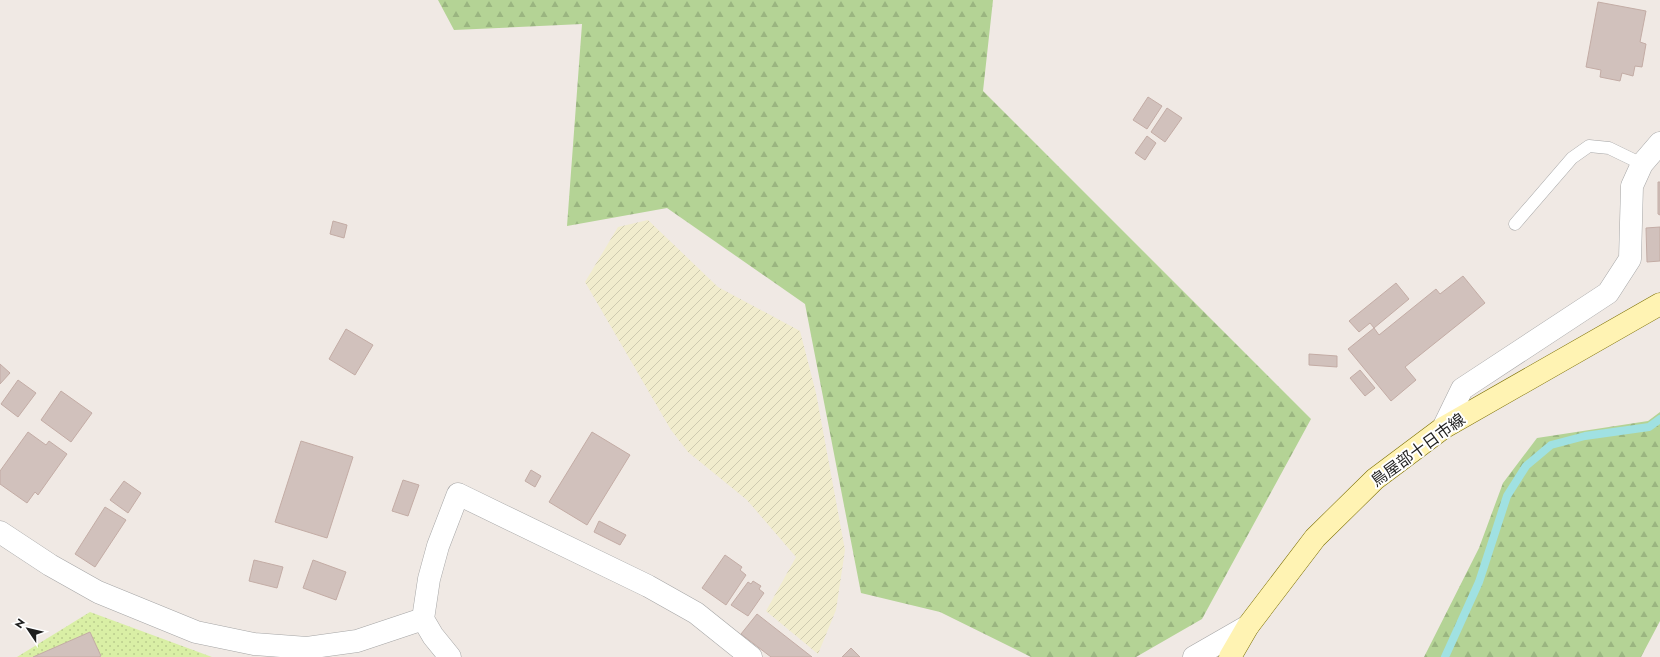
<svg xmlns="http://www.w3.org/2000/svg" width="1660" height="657" viewBox="0 0 1660 657" font-family="Jost,'Noto Sans JP',sans-serif">
<style>
.farmland{fill:url(#farmland-furrows)}
.grass{fill:url(#grass-dots)}
.forest{fill:url(#forest-firs)}
.lines{fill:none;stroke-linecap:round;stroke-linejoin:round}
.stream{stroke:#a0e1e2;stroke-width:8}
.building{fill:#d1c1bc;stroke:#c3aca5}
.service-casing{stroke:#a5a5a5;stroke-width:13}
.minor-casing{stroke:#a5a5a5;stroke-width:23}
.secondary-casing{stroke:#7b6e00;stroke-width:23}
.service{stroke:#fff;stroke-width:12}
.minor{stroke:#fff;stroke-width:22}
.secondary{stroke:#fff3b3;stroke-width:22}
.labels{text-anchor:middle;dominant-baseline:central;stroke-width:4;stroke-linejoin:round;paint-order:stroke}
.street-label{font-size:16px;fill:#1e1e1e;stroke:#fff}
</style>
<defs>
<pattern id="farmland-furrows" width="10" height="10" patternUnits="userSpaceOnUse"><rect width="10" height="10" fill="#f1eccd"/><path d="M-1 1l2-2M0 10L10 0M9 11l2-2" fill="none" stroke="#cecab0"/></pattern>
<pattern id="grass-dots" width="8" height="8" patternUnits="userSpaceOnUse"><rect width="8" height="8" fill="#d9efa5"/><path d="M2 2h.1M6 6h.1" fill="none" stroke="#bacc8e" stroke-width="1.8" stroke-linecap="round"/></pattern>
<pattern id="forest-firs" width="22" height="20" patternUnits="userSpaceOnUse"><rect width="22" height="20" fill="#b4d395"/><path d="M5 1l3.5 6h-7zM16 11l3.5 6h-7z" fill="#9ab580"/></pattern>
</defs>
<rect width="100%" height="100%" fill="#f0e9e4"/>
<path class="farmland" d="M 648,220 L 718,287 L 800,331 L 816,393 L 845,550 L 836,610 L 818,654 L 766,611 L 796,557 L 747,500 L 688,452 L 671,430 L 585,282 L 618,227 Z"/>
<path class="grass" d="M 90,612 L 212,657 L 17,657 Z"/>
<path class="forest" d="M 438,0 L 993,0 L 983,91 L 1311,419 L 1202,619 L 1136,657 L 1031,657 L 940,612 L 861,593 L 805,304 L 667,208 L 567,226 L 582,24 L 454,30 Z
M 1660,412 L 1660,621 L 1641,657 L 1424,657 L 1479,548 L 1503,483 L 1537,438 L 1648,421 Z"/>
<g class="lines">
<path class="stream" d="M 1445,657 L 1479,582 L 1507,496 L 1526,466 L 1551,445 L 1585,436 L 1649,427 L 1660,419"/>
</g>
<path class="building" d="M 1598,2 L 1646,11 L 1640,42 L 1646,44 L 1642,67 L 1635,66 L 1633,76 L 1622,73 L 1620,81 L 1600,77 L 1601,70 L 1586,67 Z
M 1148,97 L 1162,106 L 1147,129 L 1133,120 Z
M 1167,108 L 1182,118 L 1165,142 L 1151,132 Z
M 1147,136 L 1156,143 L 1145,160 L 1135,153 Z
M 1658,182 L 1660,182 L 1660,215 L 1658,214 Z
M 333,221 L 347,225 L 344,238 L 330,234 Z
M 1660,227 L 1660,261 L 1647,262 L 1646,228 Z
M 1463,276 L 1485,303 L 1405,367 L 1416,380 L 1391,401 L 1348,349 L 1374,328 L 1379,335 L 1436,289 L 1440,294 Z
M 1396,283 L 1409,299 L 1374,328 L 1370,323 L 1359,332 L 1349,321 Z
M 346,329 L 373,345 L 355,375 L 329,359 Z
M 1309,354 L 1337,356 L 1337,367 L 1309,365 Z
M 0,364 L 10,373 L 0,384 Z
M 1360,370 L 1375,388 L 1365,396 L 1350,378 Z
M 18,380 L 36,393 L 18,417 L 1,404 Z
M 61,391 L 92,413 L 71,442 L 41,420 Z
M 28,432 L 46,445 L 49,441 L 67,454 L 38,495 L 35,492 L 27,503 L 0,484 L 0,471 Z
M 592,432 L 630,455 L 587,525 L 549,502 Z
M 301,441 L 353,457 L 327,538 L 275,522 Z
M 531,470 L 541,476 L 535,487 L 525,481 Z
M 403,480 L 419,485 L 408,516 L 392,511 Z
M 124,481 L 141,493 L 128,513 L 110,500 Z
M 105,507 L 126,520 L 95,567 L 75,554 Z
M 599,521 L 626,535 L 620,545 L 594,532 Z
M 725,555 L 742,567 L 740,570 L 746,575 L 726,605 L 702,588 Z
M 254,560 L 283,567 L 277,588 L 249,581 Z
M 313,560 L 346,572 L 336,600 L 303,588 Z
M 753,581 L 761,586 L 759,589 L 764,593 L 748,616 L 731,605 L 748,582 L 751,584 Z
M 757,614 L 812,657 L 771,657 L 741,634 Z
M 90,632 L 101,656 L 99,657 L 33,657 Z
M 851,648 L 860,657 L 842,657 Z"/>
<g class="lines">
<g class="service-casing">
<path id="service" d="M 1515,224 L 1572,158 L 1589,146 L 1609,148 L 1642,164"/>
</g>
<g class="minor-casing">
<path id="minor" d="M 1443,428 L 1462,389 L 1608,293 L 1630,259 L 1632,186 L 1642,164 L 1660,143
M 0,532 L 50,565 L 98,592 L 196,632 L 254,644 L 307,648 L 357,641 L 423,619
M 450,657 L 433,636 L 423,619 L 429,579 L 438,546 L 458,494 L 648,586 L 696,613 L 751,657
M 1194,657 L 1248,626"/>
</g>
<g class="secondary-casing">
<path id="secondary" d="M 1230,657 L 1248,626 L 1315,538 L 1375,479 L 1443,428 L 1660,304"/>
</g>
<use href="#service" class="service"/>
<use href="#minor" class="minor"/>
<use href="#secondary" class="secondary"/>
</g>
<g class="labels">
<g class="street-label">
<text transform="translate(1418 450) rotate(-36)">鳥屋部十日市線</text>
</g>
</g>
<g transform="translate(28 629) rotate(305)" stroke="#ffffff" stroke-width="3" paint-order="stroke">
<path d="M0-3L7 15L0 10L-7 15Z" fill="#1e1e1e"/>
<text y="-6" font-size="11" font-weight="bold" text-anchor="middle" fill="#1e1e1e">N</text>
</g>
</svg>
